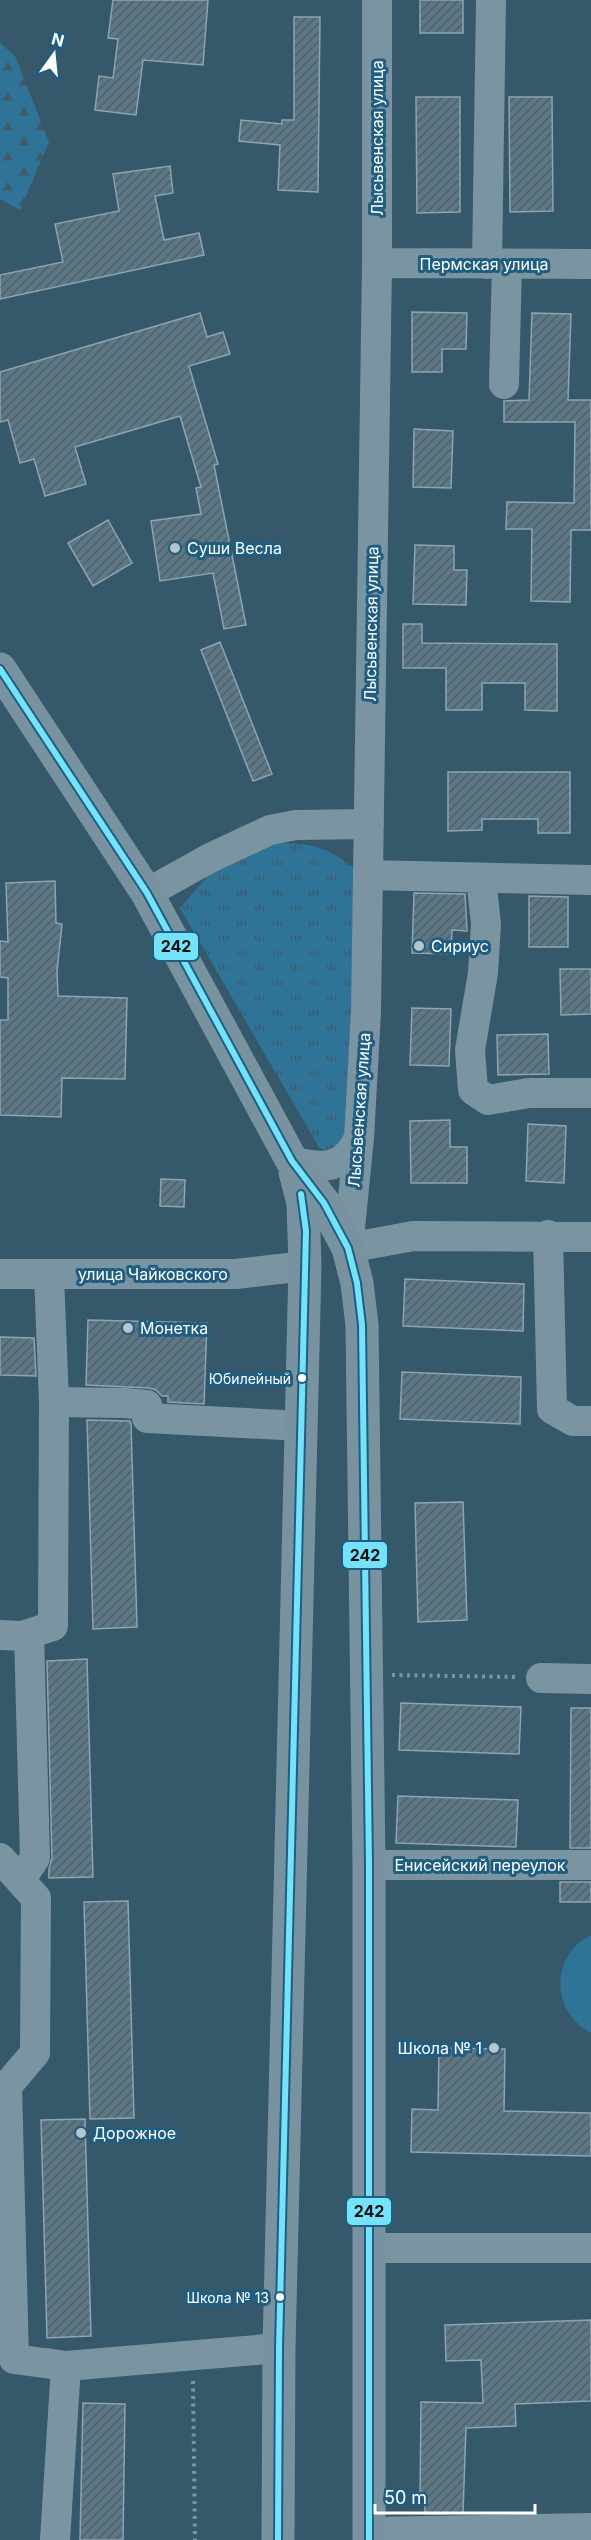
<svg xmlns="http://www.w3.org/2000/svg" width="591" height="2540" viewBox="0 0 591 2540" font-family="Inter,sans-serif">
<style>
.grass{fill:url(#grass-tufts)}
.forest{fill:url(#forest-firs)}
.pitch{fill:#2f7397}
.building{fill:url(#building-hatch);stroke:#8ea4b0;stroke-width:1.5}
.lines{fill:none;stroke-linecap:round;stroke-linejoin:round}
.path{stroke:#7b94a1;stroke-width:4;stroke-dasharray:3 4.5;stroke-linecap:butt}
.minor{stroke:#7b94a1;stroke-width:30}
.major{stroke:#79929f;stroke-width:33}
.bus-1-casing{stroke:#1f5e81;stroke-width:10}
.bus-1{stroke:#73e2fa;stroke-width:6}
.poi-dot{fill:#b8c5cb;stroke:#1f5e81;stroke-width:2}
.bus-dot{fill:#fff;stroke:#1f5e81;stroke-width:2}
.labels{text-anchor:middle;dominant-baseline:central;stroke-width:6;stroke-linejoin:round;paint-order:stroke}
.bus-label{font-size:14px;fill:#fff;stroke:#1f5e81;text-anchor:end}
.street-label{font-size:16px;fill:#fff;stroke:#1f5e81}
.poi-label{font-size:16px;fill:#fff;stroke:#1f5e81;text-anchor:start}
.line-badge{stroke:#1f5e81;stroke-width:2}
.pale-badge-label{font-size:16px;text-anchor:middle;font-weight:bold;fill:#111}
</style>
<defs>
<pattern id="grass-tufts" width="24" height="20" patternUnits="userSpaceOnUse" patternTransform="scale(1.5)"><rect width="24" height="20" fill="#2f7397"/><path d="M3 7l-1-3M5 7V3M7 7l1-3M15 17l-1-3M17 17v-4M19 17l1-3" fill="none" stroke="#405c6a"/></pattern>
<pattern id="forest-firs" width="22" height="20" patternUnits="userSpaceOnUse" patternTransform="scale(1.5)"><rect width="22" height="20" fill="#2f7397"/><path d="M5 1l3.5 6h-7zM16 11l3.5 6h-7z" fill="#405c6a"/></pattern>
<pattern id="building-hatch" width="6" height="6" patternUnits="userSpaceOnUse" patternTransform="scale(1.5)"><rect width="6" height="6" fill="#5c7785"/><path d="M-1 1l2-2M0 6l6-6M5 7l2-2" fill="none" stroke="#535f66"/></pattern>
</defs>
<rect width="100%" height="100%" fill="#35586b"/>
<path class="grass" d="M 277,843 C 311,843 327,847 354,868 L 351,1135 L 342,1151 L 320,1149 L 180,908 L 212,871 Z"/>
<path class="forest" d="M 0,43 L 15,56 L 49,142 L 20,210 L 0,199 Z"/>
<path class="pitch" d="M 591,1935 L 591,2033 C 550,2012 550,1955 591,1935 Z"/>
<path class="building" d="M 113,0 L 208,0 L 203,65 L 143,60 L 136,115 L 95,110 L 99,76 L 113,78 L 118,39 L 108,38 Z
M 420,0 L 463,0 L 463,33 L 420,33 Z
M 294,17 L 320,17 L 318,192 L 278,190 L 280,145 L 239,141 L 241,120 L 282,124 L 282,120 L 294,120 Z
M 416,97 L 460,97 L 460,212 L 417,213 Z
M 509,97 L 552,97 L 553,211 L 510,212 Z
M 170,166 L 173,193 L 155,196 L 164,240 L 199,233 L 204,255 L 0,299 L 0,275 L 63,262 L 55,224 L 119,211 L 113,174 Z
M 412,312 L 467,313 L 466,349 L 442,349 L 442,372 L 412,372 Z
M 200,313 L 207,337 L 223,332 L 230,354 L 189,366 L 218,464 L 214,465 L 246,625 L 224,629 L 213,573 L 160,581 L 151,521 L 201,514 L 196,488 L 201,487 L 180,416 L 75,447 L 86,484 L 45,496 L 34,459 L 20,463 L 8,420 L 0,422 L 0,372 Z
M 532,313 L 571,314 L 568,400 L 591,400 L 591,530 L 571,530 L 570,602 L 531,601 L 532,529 L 506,529 L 507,502 L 574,503 L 575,422 L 504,422 L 504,401 L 529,400 Z
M 414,429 L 453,431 L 451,488 L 413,487 Z
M 108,520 L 132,563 L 93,586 L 68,543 Z
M 415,545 L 454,546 L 454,570 L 467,570 L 466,605 L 413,604 Z
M 403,624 L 422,624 L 422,643 L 557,644 L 557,711 L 525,710 L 525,683 L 482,683 L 482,710 L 446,710 L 446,668 L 403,668 Z
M 220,642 L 272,774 L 253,781 L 201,650 Z
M 448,772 L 570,772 L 570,833 L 538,833 L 538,819 L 482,819 L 482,830 L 448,831 Z
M 55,881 L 56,923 L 62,924 L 57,971 L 58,996 L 127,998 L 125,1079 L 62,1078 L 61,1117 L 0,1115 L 0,1020 L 8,1020 L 8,978 L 0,977 L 0,941 L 8,942 L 6,883 Z
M 414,893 L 465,894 L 467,931 L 452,930 L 451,954 L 412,953 Z
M 529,896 L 568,897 L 568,947 L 529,947 Z
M 560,969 L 591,969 L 591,1014 L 561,1015 Z
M 412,1008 L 451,1009 L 449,1066 L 410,1065 Z
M 548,1034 L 549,1074 L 498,1075 L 497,1035 Z
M 450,1120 L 450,1147 L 467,1147 L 467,1183 L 411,1183 L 410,1121 Z
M 528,1124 L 566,1126 L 564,1183 L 526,1181 Z
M 161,1179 L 185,1180 L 184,1207 L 160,1206 Z
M 405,1279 L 524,1284 L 523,1331 L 403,1326 Z
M 88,1320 L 207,1323 L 204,1404 L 168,1402 L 168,1396 L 162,1396 L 156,1390 L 149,1388 L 86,1385 Z
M 0,1337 L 34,1338 L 36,1376 L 0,1375 Z
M 402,1372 L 521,1377 L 520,1424 L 400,1419 Z
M 87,1420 L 130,1421 L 131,1424 L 137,1627 L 93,1629 Z
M 463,1502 L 467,1620 L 418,1622 L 415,1503 Z
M 87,1659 L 93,1877 L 49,1878 L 49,1869 L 52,1858 L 47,1661 Z
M 401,1703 L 521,1707 L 519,1754 L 399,1750 Z
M 571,1708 L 591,1708 L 591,1848 L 570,1848 Z
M 398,1796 L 518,1800 L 516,1847 L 396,1843 Z
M 560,1882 L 591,1882 L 591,1902 L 560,1902 Z
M 128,1901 L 134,2118 L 90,2119 L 84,1902 Z
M 439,2048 L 505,2049 L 504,2111 L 591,2113 L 591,2156 L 411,2152 L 412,2109 L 438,2110 Z
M 85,2119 L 91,2336 L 47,2338 L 41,2120 Z
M 591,2320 L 591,2401 L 515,2404 L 516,2426 L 466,2428 L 463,2513 L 425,2514 L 425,2500 L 420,2500 L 421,2402 L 483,2403 L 481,2360 L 446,2361 L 445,2325 Z
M 83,2403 L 125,2404 L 123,2540 L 80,2540 Z"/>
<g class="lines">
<path class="path" d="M 392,1675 L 517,1677
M 193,2381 L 195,2540"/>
<path class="minor" d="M 377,0 L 377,263 L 366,1012 L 359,1138 L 348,1248 L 413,1236 L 591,1237
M 377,263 L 591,264
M 487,264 L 491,0
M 504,384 L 507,264
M 368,875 L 591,880
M 481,878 L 486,924 L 483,973 L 470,1050 L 473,1090 L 488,1100 L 529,1093 L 591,1093
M 147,893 L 210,858 L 270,830 L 296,825 L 369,824
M 292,1161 C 324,1170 344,1169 359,1138
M 548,1235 L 552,1409 L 573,1421 L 591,1421
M 0,1274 L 236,1274 L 305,1266
M 49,1275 L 54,1402 L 125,1403 L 147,1405 L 147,1418 L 302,1426
M 0,1635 L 22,1636 L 53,1626 L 54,1402
M 541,1678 L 591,1679
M 0,1858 L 36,1898 L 35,2053 L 7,2086 L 14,2359 L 66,2366 L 55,2540
M 369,1865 L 591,1865
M 20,1880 L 35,1858 L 29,1634
M 369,2248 L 591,2248
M 46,2363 L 66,2366 L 279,2348
M 369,2532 L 591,2528"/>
<path class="major" d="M 0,669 L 147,893 L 292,1161 L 324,1203 L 348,1248 L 357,1283 L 362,1325 L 369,1865 L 369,2540
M 278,2540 L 279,2348 L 305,1266 L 303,1203 L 295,1172"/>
<g class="bus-1-casing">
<path id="bus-1" d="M 0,669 L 147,893 L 292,1161 L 324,1203 L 348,1248 L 357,1283 L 362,1325 L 369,1865 L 369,2540
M 278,2540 L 279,2348 L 306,1231 L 301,1194"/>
</g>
<use href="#bus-1" class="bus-1"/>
</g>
<g class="poi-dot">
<circle cx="175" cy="548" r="6"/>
<circle cx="419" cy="946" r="6"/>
<circle cx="128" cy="1328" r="6"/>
<circle cx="494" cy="2048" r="6"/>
<circle cx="81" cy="2133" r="6"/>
</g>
<g class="bus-dot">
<circle cx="302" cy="1378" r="5"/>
<circle cx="280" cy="2297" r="5"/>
</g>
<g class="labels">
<g class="bus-label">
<text x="291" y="1378">Юбилейный</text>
<text x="269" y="2297">Школа № 13</text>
</g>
<g class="street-label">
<text transform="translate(377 138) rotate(-90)">Лысьвенская улица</text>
<text x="484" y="264">Пермская улица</text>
<text transform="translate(371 624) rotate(-89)">Лысьвенская улица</text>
<text transform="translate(359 1110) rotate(-86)">Лысьвенская улица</text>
<text x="153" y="1274">улица Чайковского</text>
<text x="480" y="1865">Енисейский переулок</text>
</g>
<g class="poi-label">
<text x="187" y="548">Суши Весла</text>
<text x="431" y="946">Сириус</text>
<text x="140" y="1328">Монетка</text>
<text x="482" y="2048" text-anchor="end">Школа № 1</text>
<text x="93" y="2133">Дорожное</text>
</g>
</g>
<g class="line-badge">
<rect x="153" y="932" width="46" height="29" rx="6" fill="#73e2fa"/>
<rect x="342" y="1541" width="46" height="28" rx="6" fill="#73e2fa"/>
<rect x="346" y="2197" width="46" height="29" rx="6" fill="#73e2fa"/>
</g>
<g class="pale-badge-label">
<text x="176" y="952">242</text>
<text x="365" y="1561">242</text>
<text x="369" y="2217">242</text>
</g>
<g transform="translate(54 54) rotate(15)" stroke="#1f5e81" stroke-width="4.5" paint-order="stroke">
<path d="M0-4.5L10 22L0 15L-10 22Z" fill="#ffffff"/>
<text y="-9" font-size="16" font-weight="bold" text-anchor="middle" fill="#ffffff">N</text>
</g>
<path d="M375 2504v9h160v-9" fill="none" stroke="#ffffff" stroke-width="3"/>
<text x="384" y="2504" font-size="18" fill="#ffffff" stroke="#1f5e81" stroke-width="4.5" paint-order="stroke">50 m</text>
</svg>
